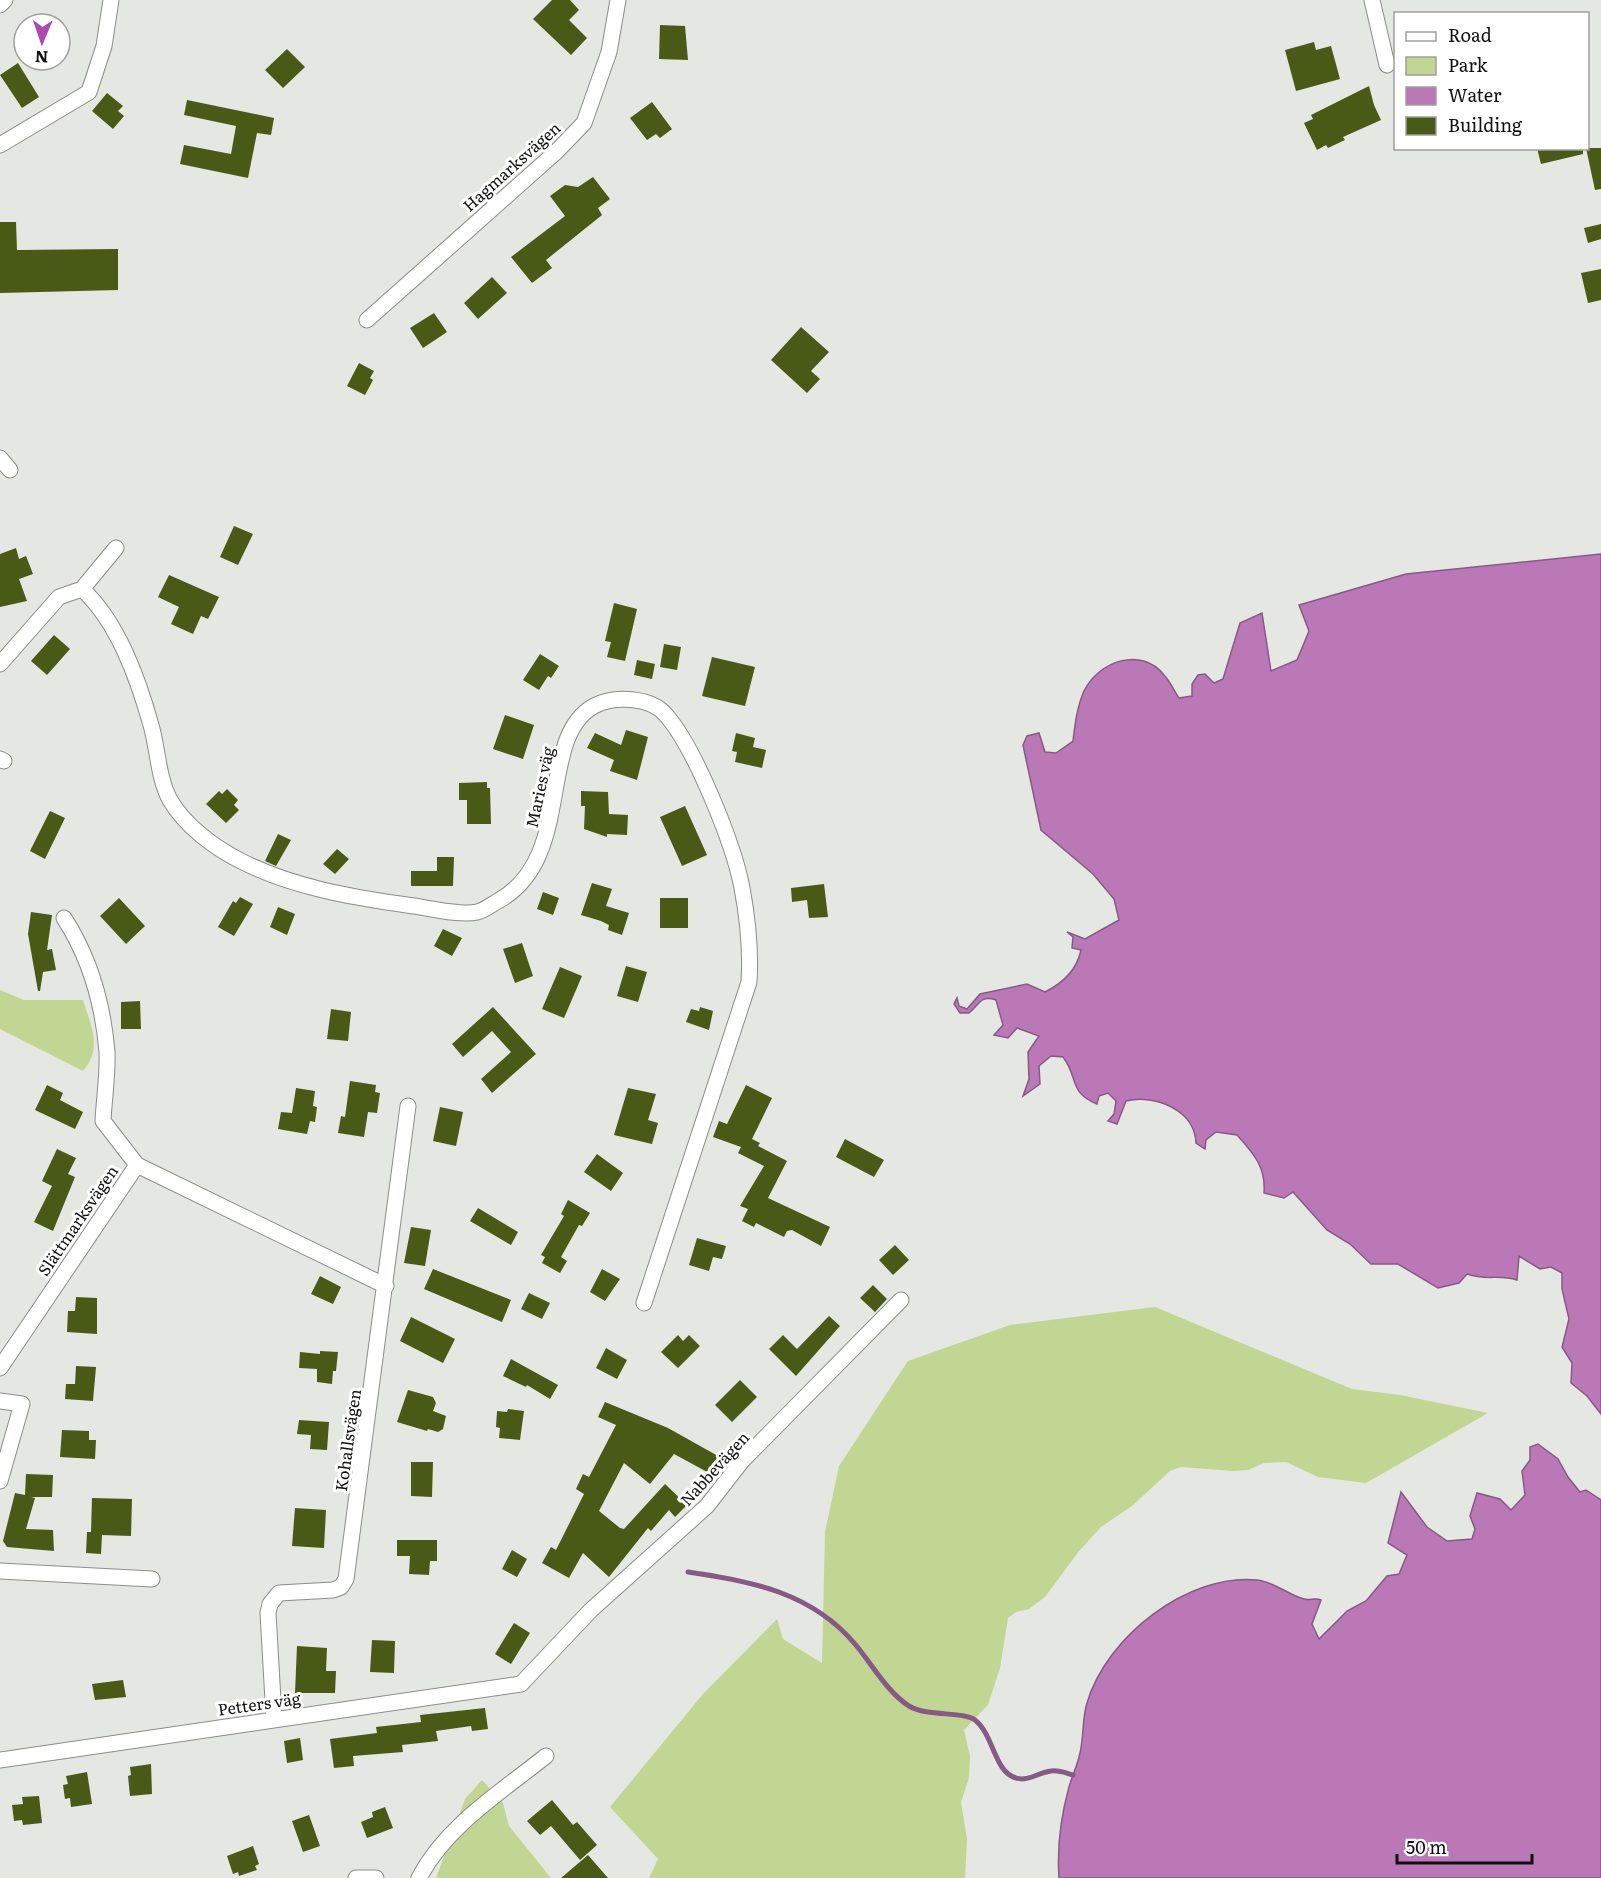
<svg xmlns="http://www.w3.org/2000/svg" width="1601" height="1878" viewBox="0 0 1601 1878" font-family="Literata,serif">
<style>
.green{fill:#c1d692}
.water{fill:#ba78b7;stroke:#875985;stroke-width:1.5}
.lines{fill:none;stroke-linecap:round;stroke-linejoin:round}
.stream{stroke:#875985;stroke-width:5}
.building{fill:#495a16}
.minor-casing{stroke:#8b8d88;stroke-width:17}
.minor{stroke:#fff;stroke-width:15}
.labels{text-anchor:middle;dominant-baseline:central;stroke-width:6;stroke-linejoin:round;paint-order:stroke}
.street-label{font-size:16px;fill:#10110f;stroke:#fff}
</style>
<rect width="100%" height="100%" fill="#e5e7e2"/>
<path class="green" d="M 0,990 L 24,1000 L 83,1000 C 91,1026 103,1048 83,1071 L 0,1029 Z
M 1155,1307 L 1352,1389 L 1400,1395 L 1488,1413 L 1366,1483 L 1318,1477 L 1286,1462 L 1264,1463 L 1248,1470 L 1233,1471 L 1181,1467 L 1170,1471 L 1132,1506 L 1101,1527 L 1079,1551 L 1045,1597 L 1029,1609 L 1016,1612 L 1008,1618 L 1000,1668 L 988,1705 L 964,1730 L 970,1756 L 969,1778 L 961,1802 L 967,1839 L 965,1878 L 649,1878 L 658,1859 L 610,1807 L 703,1694 L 777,1619 L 783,1639 L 822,1663 L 825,1532 L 839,1466 L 908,1361 L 1010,1325 Z
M 482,1780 L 503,1803 L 509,1826 L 551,1878 L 436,1878 L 465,1799 Z"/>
<path class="water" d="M 1601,554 L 1601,1414 L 1587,1396 L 1571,1383 L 1572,1363 L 1562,1347 L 1569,1319 L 1562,1289 L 1562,1273 L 1551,1267 L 1540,1269 L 1519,1256 L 1517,1280 C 1498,1274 1487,1281 1467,1274 L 1459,1283 L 1438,1288 L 1398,1264 L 1371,1264 L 1350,1244 L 1327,1230 L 1293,1192 L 1284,1198 L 1264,1193 C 1266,1167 1254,1154 1237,1135 L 1216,1132 L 1206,1140 L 1205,1149 L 1196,1143 C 1195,1110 1155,1094 1126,1101 L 1117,1124 L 1108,1121 L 1114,1114 L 1116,1101 L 1108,1093 L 1099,1096 L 1097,1104 C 1068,1092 1079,1078 1063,1057 L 1051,1056 L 1039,1066 L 1040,1084 L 1023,1096 L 1029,1079 L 1028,1052 L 1039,1036 L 1017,1028 L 1008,1038 L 994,1035 L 1003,1025 L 996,1000 C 980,995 980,1004 969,1013 L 960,1013 L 954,1004 L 957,998 L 959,1006 L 967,1009 L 980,994 L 1027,984 L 1045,992 C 1063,983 1077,970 1081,950 L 1072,948 L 1073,937 L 1067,932 L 1085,939 L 1119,920 L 1114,899 L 1093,874 L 1041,830 L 1023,745 L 1027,736 L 1039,733 L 1045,752 L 1056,753 L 1073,741 C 1075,724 1077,707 1084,691 C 1099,661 1141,646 1164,675 C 1170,681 1174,691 1179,698 L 1192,696 L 1192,684 L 1198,675 L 1205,674 L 1214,683 L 1223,679 L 1240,623 L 1262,613 L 1271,671 L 1297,660 L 1309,631 L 1299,605 L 1406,574 Z
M 1538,1444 L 1558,1459 L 1568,1477 L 1580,1492 L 1586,1490 L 1601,1500 L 1601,1878 L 1059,1878 C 1057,1849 1061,1816 1069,1787 C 1072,1776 1078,1764 1080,1753 C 1084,1736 1082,1719 1087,1703 C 1106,1637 1188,1573 1257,1580 C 1275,1582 1288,1595 1304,1599 C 1310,1601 1315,1597 1321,1600 L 1312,1624 L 1319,1639 L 1347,1611 L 1366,1601 L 1387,1576 L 1399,1574 L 1407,1555 L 1388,1543 L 1401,1492 L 1427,1527 L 1447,1541 L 1472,1539 L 1475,1529 L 1470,1516 L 1477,1493 L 1500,1499 L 1511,1510 L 1525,1495 L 1522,1471 L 1530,1460 L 1530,1447 Z"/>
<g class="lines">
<path class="stream" d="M 688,1572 C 752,1581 812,1593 855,1644 C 872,1664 887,1692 909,1706 C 928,1717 963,1711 975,1720 C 994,1735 994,1772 1016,1778 C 1028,1782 1039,1772 1051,1771 C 1059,1770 1066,1773 1073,1775"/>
</g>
<path class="building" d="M 552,0 L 570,0 L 579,10 L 569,20 L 587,38 L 571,55 L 533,19 Z
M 660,25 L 685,26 L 688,60 L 659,59 Z
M 1314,42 L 1316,50 L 1331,46 L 1340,79 L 1296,91 L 1285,50 Z
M 287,49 L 305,67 L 283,88 L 265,70 Z
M 18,63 L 39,97 L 22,108 L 0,75 Z
M 1369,86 L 1374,105 L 1381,120 L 1343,137 L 1345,140 L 1328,148 L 1326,145 L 1317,150 L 1304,123 L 1313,119 L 1311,115 Z
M 107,93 L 123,106 L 118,111 L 124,116 L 113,129 L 92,111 Z
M 187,100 L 274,118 L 271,135 L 257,133 L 248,178 L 180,164 L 184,145 L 231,154 L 236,126 L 184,115 Z
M 652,102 L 672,129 L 660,138 L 656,134 L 647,140 L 630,118 Z
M 1537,148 L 1583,148 L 1583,154 L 1541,164 Z
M 1586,148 L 1601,148 L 1601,189 L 1595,190 Z
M 593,177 L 610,199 L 598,208 L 602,215 L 546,260 L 552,268 L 532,283 L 511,257 L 565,216 L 550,196 L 565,185 L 578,187 Z
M 0,222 L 16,222 L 17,250 L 118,249 L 118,290 L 0,293 Z
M 1601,224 L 1601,239 L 1588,243 L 1584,228 Z
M 1601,269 L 1601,300 L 1588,303 L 1581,273 Z
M 492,277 L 507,293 L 478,319 L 464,303 Z
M 434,313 L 447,332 L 423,348 L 410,328 Z
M 801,327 L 829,352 L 811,371 L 820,379 L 807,393 L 771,360 Z
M 359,363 L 374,371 L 370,378 L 373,380 L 365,395 L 347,386 Z
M 234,526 L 253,534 L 238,565 L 220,557 Z
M 16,548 L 19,559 L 26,556 L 33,574 L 19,579 L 27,601 L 0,607 L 0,554 Z
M 169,575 L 219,597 L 208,619 L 201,616 L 193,634 L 171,624 L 179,607 L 158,597 Z
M 614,603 L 637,609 L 625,661 L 607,657 L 611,642 L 605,641 Z
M 54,635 L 70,649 L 47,675 L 31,661 Z
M 664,644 L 681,647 L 677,670 L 660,667 Z
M 540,654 L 559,666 L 551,678 L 548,676 L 539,690 L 523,680 Z
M 712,657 L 755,667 L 745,706 L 702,696 Z
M 637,660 L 655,664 L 652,679 L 634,675 Z
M 505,715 L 534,725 L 523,759 L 493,749 Z
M 626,730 L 648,737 L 637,780 L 610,771 L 614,760 L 587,748 L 595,733 L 621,745 Z
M 736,733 L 755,738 L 753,747 L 766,750 L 762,768 L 735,762 L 737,752 L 732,751 Z
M 487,782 L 487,788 L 490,788 L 491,824 L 467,824 L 467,800 L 459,800 L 459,783 Z
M 227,789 L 238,800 L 234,805 L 239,810 L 226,823 L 206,804 L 219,791 L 222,794 Z
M 581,791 L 608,792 L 609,814 L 628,815 L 627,835 L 607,834 L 607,837 L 584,829 L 585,806 L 581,806 Z
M 685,806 L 707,855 L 682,866 L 660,817 Z
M 50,811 L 65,818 L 45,859 L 30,851 Z
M 278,834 L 291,840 L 276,866 L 265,861 Z
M 337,849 L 349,859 L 335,874 L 323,864 Z
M 437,857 L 454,857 L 453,886 L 411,886 L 411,871 L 437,871 Z
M 592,883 L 612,889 L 606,906 L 629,913 L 622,935 L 608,930 L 609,925 L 601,921 L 581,915 Z
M 824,884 L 828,917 L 809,918 L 807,900 L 792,902 L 791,888 Z
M 543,892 L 559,898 L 553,915 L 537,909 Z
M 240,897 L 253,904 L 234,936 L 218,927 L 233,901 L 236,903 Z
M 119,898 L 145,926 L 126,944 L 100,916 Z
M 660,898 L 688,898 L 688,928 L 660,928 Z
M 278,907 L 295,914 L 287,935 L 270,927 Z
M 31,912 L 52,915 L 47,950 L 52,949 L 56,970 L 43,972 L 40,991 L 38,991 L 28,934 Z
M 443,929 L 462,938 L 452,956 L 434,946 Z
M 522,943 L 533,976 L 515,983 L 503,949 Z
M 626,966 L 647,972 L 638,1002 L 617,996 Z
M 560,967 L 582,976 L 564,1018 L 542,1009 Z
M 140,1001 L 141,1029 L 121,1029 L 121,1002 Z
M 493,1007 L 536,1054 L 492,1093 L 481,1079 L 511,1052 L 492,1031 L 463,1057 L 452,1044 Z
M 700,1007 L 713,1011 L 709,1030 L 686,1022 L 691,1009 L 699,1011 Z
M 331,1009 L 351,1012 L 348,1041 L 327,1039 Z
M 350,1081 L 376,1085 L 375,1092 L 380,1093 L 377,1113 L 368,1112 L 364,1137 L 338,1133 L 341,1116 L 345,1117 Z
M 47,1085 L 63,1093 L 60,1100 L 83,1112 L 75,1129 L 35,1110 Z
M 746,1085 L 772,1098 L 752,1139 L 760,1143 L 758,1146 L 787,1161 L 768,1198 L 830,1227 L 821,1246 L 792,1230 L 787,1231 L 784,1237 L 756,1223 L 754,1227 L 742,1221 L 748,1209 L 740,1206 L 764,1166 L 738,1153 L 741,1147 L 713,1137 L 719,1121 L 727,1124 Z
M 296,1088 L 315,1091 L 313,1106 L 317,1107 L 315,1122 L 310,1121 L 307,1134 L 278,1129 L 281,1112 L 292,1113 Z
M 628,1088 L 656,1094 L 648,1120 L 658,1123 L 652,1144 L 614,1135 Z
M 440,1107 L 463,1112 L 456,1146 L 433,1141 Z
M 845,1139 L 884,1160 L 874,1177 L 836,1157 Z
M 57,1149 L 76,1158 L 68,1174 L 75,1177 L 53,1231 L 34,1222 L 52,1186 L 42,1181 Z
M 597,1154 L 623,1173 L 611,1191 L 584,1172 Z
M 568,1200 L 590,1213 L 582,1226 L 579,1225 L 561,1257 L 567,1261 L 560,1273 L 542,1263 L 545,1257 L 541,1255 L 564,1216 L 561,1214 Z
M 478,1208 L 518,1232 L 511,1245 L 470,1221 Z
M 411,1227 L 431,1230 L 425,1266 L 404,1263 Z
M 697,1238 L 726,1246 L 722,1259 L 713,1257 L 709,1271 L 689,1265 Z
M 895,1245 L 909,1260 L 893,1275 L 879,1260 Z
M 433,1269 L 511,1300 L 502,1322 L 424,1289 Z
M 602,1269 L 620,1279 L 605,1301 L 590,1292 Z
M 320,1276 L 341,1287 L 333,1304 L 311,1294 Z
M 873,1285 L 887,1299 L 875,1312 L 860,1298 Z
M 529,1293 L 550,1303 L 542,1319 L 521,1309 Z
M 76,1297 L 97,1298 L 97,1334 L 67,1332 L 68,1311 L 75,1311 Z
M 829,1316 L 840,1326 L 796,1376 L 769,1349 L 783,1335 L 797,1349 Z
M 411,1317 L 455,1339 L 443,1363 L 400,1341 Z
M 678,1335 L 683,1341 L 689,1335 L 700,1346 L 678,1368 L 661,1352 Z
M 606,1348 L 627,1360 L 617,1379 L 596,1368 Z
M 320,1351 L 338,1352 L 336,1371 L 333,1371 L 332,1384 L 317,1382 L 317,1369 L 299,1368 L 300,1352 L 320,1354 Z
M 511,1359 L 558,1385 L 550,1399 L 527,1385 L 526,1387 L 503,1376 Z
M 76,1366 L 96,1367 L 93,1401 L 65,1399 L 66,1384 L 75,1384 Z
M 740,1380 L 757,1397 L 732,1422 L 715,1405 Z
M 408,1390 L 433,1397 L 436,1403 L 433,1411 L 446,1416 L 443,1429 L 438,1432 L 428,1429 L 427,1431 L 397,1422 Z
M 605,1402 L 668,1428 L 718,1456 L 709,1473 L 674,1454 L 650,1484 L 624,1463 L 599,1511 L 620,1528 L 624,1529 L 665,1484 L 687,1505 L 675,1517 L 669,1510 L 651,1531 L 648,1528 L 609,1577 L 583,1553 L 569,1578 L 542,1563 L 551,1547 L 556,1550 L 584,1494 L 576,1489 L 583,1474 L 589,1477 L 616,1425 L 598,1417 Z
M 508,1409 L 524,1411 L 520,1440 L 499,1438 L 500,1428 L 496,1427 L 497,1411 L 507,1412 Z
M 299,1420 L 329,1422 L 327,1450 L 310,1449 L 311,1435 L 297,1434 Z
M 62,1430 L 89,1431 L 89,1440 L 96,1440 L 95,1459 L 60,1457 Z
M 411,1462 L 433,1462 L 432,1497 L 411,1496 Z
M 26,1474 L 53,1475 L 52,1497 L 31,1497 L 35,1498 L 26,1529 L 53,1530 L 54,1551 L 7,1547 L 3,1541 L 15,1493 L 25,1495 Z
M 92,1498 L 132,1499 L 131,1536 L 102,1535 L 101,1554 L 86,1553 L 87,1532 L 91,1532 Z
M 295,1508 L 326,1510 L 324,1548 L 292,1546 Z
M 397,1540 L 437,1540 L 437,1561 L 430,1561 L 429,1575 L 409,1574 L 410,1556 L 397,1556 Z
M 512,1550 L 527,1559 L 517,1577 L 502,1569 Z
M 514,1623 L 530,1633 L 511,1664 L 495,1654 Z
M 372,1640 L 395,1641 L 394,1673 L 370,1672 Z
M 297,1646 L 327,1648 L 326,1671 L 336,1671 L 335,1693 L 295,1693 Z
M 123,1680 L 126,1697 L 95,1700 L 92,1684 Z
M 485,1708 L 488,1729 L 472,1731 L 471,1726 L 436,1731 L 438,1741 L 402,1745 L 403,1752 L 353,1756 L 354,1766 L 334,1768 L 330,1739 L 377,1733 L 376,1727 L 421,1722 L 420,1715 Z
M 300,1738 L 303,1760 L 287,1763 L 284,1741 Z
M 151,1764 L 152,1794 L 130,1796 L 128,1776 L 131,1775 L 130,1767 Z
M 87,1772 L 92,1804 L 71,1807 L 70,1798 L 65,1799 L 63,1785 L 68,1784 L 66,1776 Z
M 39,1796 L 42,1823 L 23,1825 L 22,1820 L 14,1821 L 12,1805 L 23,1804 L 22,1797 Z
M 552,1800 L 573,1825 L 577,1822 L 597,1845 L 580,1860 L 551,1826 L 540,1835 L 527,1821 Z
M 385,1807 L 393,1828 L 367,1838 L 361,1822 L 373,1817 L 372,1812 Z
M 309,1815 L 320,1846 L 303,1852 L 292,1821 Z
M 253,1846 L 259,1864 L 255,1866 L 257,1870 L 239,1876 L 238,1872 L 233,1874 L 227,1856 Z
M 588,1855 L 608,1878 L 561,1878 Z"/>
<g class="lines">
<g class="minor-casing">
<path id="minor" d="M 1372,0 L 1387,65
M 0,5 L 5,0
M 0,145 L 89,92 L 104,46 L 111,0
M 367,320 L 555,153 L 584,123 L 609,52 L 618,0
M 0,458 L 10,470
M 82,589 C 118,622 138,679 151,725 C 158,749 158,778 170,800 C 185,826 215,848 241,861 C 292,887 350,897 407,905 C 425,907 460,916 477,912 C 484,911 492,904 498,901 C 576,858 536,738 594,706 C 614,695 651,697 666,715 C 695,748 734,845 742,888 C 748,920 751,950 749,982 L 644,1303
M 0,664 L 59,597 L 82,589 L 116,548
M 0,759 L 4,761
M 137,1165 L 386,1286
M 0,1368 L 137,1165 L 103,1121 C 104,1099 108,1075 107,1052 C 103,1004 90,958 64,918
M 0,1401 L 22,1404 L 0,1481
M 0,1571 L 152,1579
M 274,1718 L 268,1613 L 270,1604 L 279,1593 L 333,1590 L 341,1587 L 346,1579 L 408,1106
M 0,1760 L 521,1684 L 591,1610 L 707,1506 L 742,1461 L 901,1300
M 356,1878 L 376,1878
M 419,1878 C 446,1826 501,1792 546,1756"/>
</g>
<use href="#minor" class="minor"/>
</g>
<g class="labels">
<g class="street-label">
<text transform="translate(511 166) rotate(-42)">Hagmarksvägen</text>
<text transform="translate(539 787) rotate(-78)">Maries väg</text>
<text transform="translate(77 1220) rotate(-56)">Slättmarksvägen</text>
<text transform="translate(347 1440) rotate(-82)">Kohallsvägen</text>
<text transform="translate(714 1468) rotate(-48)">Nabbevägen</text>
<text transform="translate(259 1703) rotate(-8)">Petters väg</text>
</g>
</g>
<rect x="1394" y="12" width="195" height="138" fill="#ffffff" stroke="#9fa09f" stroke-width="1.5"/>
<rect x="1406" y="32" width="30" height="9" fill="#ffffff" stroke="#9fa09f" stroke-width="1.5"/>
<text x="1448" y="42" font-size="18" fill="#10110f">Road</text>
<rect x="1406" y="57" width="30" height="18" fill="#c1d692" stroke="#9fa09f" stroke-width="1.5"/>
<text x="1448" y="72" font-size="18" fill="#10110f">Park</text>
<rect x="1406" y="87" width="30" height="18" fill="#ba78b7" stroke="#9fa09f" stroke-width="1.5"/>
<text x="1448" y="102" font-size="18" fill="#10110f">Water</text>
<rect x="1406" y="117" width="30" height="18" fill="#495a16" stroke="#9fa09f" stroke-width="1.5"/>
<text x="1448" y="132" font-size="18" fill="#10110f">Building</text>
<g transform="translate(42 42) rotate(182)"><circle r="28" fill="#ffffff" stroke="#9fa09f" stroke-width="1.5"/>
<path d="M0-4.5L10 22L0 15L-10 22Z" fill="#af49ad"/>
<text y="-9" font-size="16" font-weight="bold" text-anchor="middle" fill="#10110f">N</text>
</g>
<path d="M1397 1854v9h135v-9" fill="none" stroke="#10110f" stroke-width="3"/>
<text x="1406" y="1854" font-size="18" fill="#10110f" stroke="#ffffff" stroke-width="4.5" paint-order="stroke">50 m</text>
</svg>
